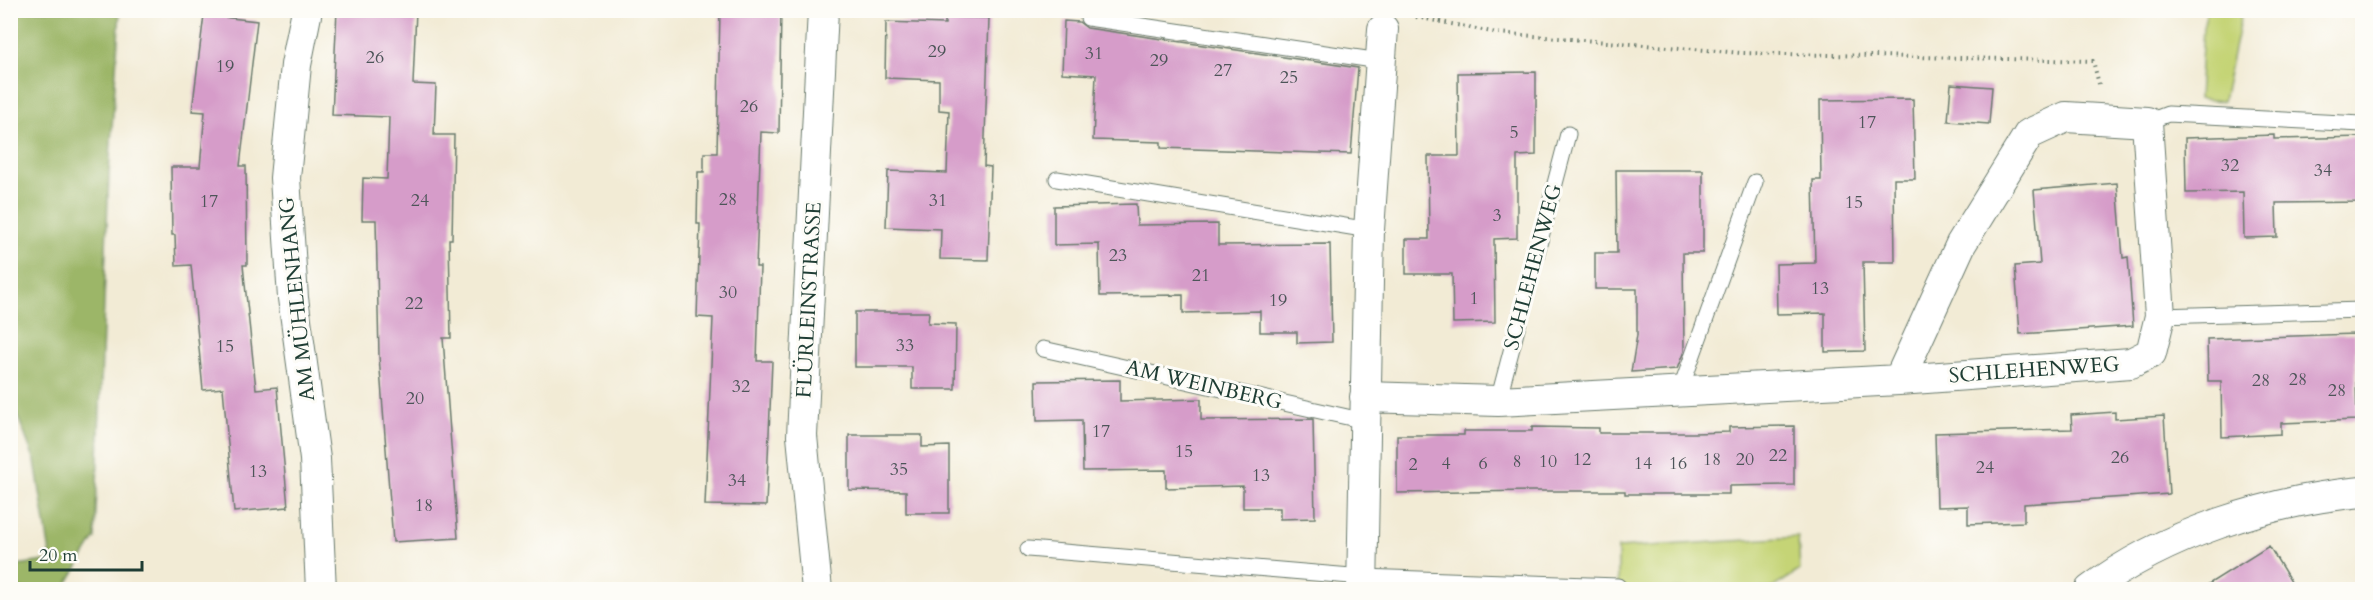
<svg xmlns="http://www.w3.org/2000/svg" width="2373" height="600" viewBox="0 0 2373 600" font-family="Cardo,serif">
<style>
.green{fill:#c5d476;stroke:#728855;stroke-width:1.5}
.forest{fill:#9cb667;stroke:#5e7a4e;stroke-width:1.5}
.building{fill:#d69cc9}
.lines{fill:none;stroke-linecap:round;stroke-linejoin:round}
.service-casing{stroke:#697a6c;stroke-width:17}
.minor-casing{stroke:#697a6c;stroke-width:32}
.path{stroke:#697a6c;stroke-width:4;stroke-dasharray:1.5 4.5;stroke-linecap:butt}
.service{stroke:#fff;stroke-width:15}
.minor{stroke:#fff;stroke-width:30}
.labels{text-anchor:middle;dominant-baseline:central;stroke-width:6;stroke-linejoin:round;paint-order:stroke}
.number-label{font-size:18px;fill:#4d5559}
.street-label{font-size:21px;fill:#1f3d34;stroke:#fdfcf7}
</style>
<rect width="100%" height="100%" fill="#fdfcf7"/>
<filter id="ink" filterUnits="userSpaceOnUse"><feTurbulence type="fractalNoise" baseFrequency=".0167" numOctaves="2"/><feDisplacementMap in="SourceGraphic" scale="12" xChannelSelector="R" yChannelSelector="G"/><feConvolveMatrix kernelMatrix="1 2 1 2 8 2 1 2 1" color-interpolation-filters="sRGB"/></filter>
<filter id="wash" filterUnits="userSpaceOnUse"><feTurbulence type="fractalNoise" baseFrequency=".008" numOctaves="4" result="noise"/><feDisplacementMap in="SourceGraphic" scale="24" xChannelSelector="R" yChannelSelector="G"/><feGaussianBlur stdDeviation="1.35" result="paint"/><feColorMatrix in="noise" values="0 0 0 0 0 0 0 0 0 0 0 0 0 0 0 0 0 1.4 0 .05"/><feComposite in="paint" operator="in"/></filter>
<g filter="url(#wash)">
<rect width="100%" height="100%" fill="#f2ebd5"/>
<path class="green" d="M 2207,11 L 2242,11 L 2223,101 L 2199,99 L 2203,27 Z
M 1798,537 L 1800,570 L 1771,589 L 1618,589 L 1618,548 Z"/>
<path class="forest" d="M 11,10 L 120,11 L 109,172 L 95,538 L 64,589 L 11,589 L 11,566 L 51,560 L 35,461 L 11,399 Z"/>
<g id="blocks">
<path class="building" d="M 337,10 L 416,10 L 413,84 L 436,85 L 434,135 L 454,135 L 452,239 L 449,239 L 451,338 L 443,338 L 458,538 L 393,542 L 379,356 L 376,220 L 362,220 L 363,178 L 387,179 L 389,117 L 332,115 Z
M 720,10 L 781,10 L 779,133 L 761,132 L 756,267 L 760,267 L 757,361 L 772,361 L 766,506 L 705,505 L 713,318 L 697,317 L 700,224 L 697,224 L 698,172 L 704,172 L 704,153 L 717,153 Z
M 204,15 L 257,21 L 240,166 L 246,166 L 247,265 L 243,265 L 256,389 L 277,387 L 288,507 L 234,512 L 223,388 L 203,390 L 191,265 L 176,266 L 175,235 L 172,235 L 171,167 L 200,167 L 205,112 L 192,111 Z
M 945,17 L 989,18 L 984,166 L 991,167 L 988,260 L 940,259 L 941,229 L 886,227 L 888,171 L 947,173 L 949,111 L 939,110 L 939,80 L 885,78 L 886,22 L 945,24 Z
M 1064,21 L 1079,22 L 1087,28 L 1358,68 L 1351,154 L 1161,148 L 1161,142 L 1093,140 L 1096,75 L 1062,73 Z
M 1536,72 L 1536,155 L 1517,156 L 1517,238 L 1494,239 L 1495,322 L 1453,323 L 1452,274 L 1406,274 L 1406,239 L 1429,239 L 1428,156 L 1459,156 L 1458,73 Z
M 1951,84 L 1992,87 L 1989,124 L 1948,121 Z
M 1913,99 L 1915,179 L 1894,179 L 1895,262 L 1863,262 L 1865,351 L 1825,352 L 1825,313 L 1777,314 L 1776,264 L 1815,263 L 1813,180 L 1821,180 L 1820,100 Z
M 2274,135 L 2274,139 L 2362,137 L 2362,202 L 2276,203 L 2277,237 L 2244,238 L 2243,192 L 2186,193 L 2185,138 Z
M 1616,170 L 1703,170 L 1703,253 L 1683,253 L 1684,351 L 1677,369 L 1631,372 L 1637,335 L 1637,289 L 1595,289 L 1595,253 L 1617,253 Z
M 2117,183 L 2123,258 L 2128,257 L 2133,326 L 2020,334 L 2015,266 L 2040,264 L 2034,190 Z
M 1136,204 L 1137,225 L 1218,224 L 1218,245 L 1330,244 L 1332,342 L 1297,343 L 1297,332 L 1260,332 L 1260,311 L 1183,313 L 1183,295 L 1100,296 L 1099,244 L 1054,245 L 1054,206 Z
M 855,312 L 929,312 L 928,323 L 956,324 L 955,389 L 912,389 L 912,367 L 855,367 Z
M 2355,334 L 2357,420 L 2281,423 L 2281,434 L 2222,437 L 2221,381 L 2208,381 L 2207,339 Z
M 1120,380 L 1120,401 L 1201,399 L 1201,420 L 1313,419 L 1315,518 L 1280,519 L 1280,508 L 1243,508 L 1243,486 L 1166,488 L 1166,470 L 1083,471 L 1082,420 L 1037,421 L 1036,381 Z
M 2115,412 L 2115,419 L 2164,416 L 2169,494 L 2024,504 L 2024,522 L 1968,524 L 1968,506 L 1937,507 L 1935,433 L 2072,429 L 2071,415 Z
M 1794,426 L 1794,485 L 1729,486 L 1729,494 L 1625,494 L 1625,491 L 1532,491 L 1397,493 L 1397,435 L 1464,435 L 1464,431 L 1532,431 L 1532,427 L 1599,428 L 1599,433 L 1694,433 L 1729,432 L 1729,427 Z
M 849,435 L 922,435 L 922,447 L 949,446 L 949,513 L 906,513 L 906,491 L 849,490 Z
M 2269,546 L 2296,590 L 2199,590 Z"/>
</g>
</g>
<g filter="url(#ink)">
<use href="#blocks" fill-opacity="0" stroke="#697a6c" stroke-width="1.5"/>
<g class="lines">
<g class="service-casing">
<path id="service" d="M 1088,18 L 1380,61
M 2147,122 L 2168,114 L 2362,124
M 1057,179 L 1369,230
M 2160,316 L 2362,310
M 1043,349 L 1365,421
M 1680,391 L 1755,182
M 1498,401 L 1568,134
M 1028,549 L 1363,577 L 1618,586"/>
</g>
<g class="minor-casing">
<path id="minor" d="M 307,10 L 296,65 L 285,178 L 293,298 L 315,459 L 321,590
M 1365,397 L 1498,401 L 1899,380 L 2131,363 L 2151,353 L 2160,316 L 2147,122 L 2066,117 L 2029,134 L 1961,244 L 1899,380
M 817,590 L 802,436 L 823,10
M 1362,590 L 1369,230 L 1383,29
M 2090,590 C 2164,534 2271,500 2362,492"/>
</g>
<path class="path" d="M 1416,17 L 1497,33 L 1742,53 L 2093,61 L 2099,84"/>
<use href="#service" class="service"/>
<use href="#minor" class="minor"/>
</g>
</g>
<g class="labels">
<g class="number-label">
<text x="937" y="51">29</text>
<text x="1094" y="53">31</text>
<text x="375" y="57">26</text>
<text x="1159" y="60">29</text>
<text x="225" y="66">19</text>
<text x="1223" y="70">27</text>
<text x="1289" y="77">25</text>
<text x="749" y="106">26</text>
<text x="1867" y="122">17</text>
<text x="1514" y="132">5</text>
<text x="2230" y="165">32</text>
<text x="2323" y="170">34</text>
<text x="728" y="199">28</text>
<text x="420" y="200">24</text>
<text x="938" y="200">31</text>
<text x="209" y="201">17</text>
<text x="1854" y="202">15</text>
<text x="1497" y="215">3</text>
<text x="1118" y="255">23</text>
<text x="1201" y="275">21</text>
<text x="1820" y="288">13</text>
<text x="728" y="292">30</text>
<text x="1474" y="298">1</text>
<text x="1278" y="300">19</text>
<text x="414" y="303">22</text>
<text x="905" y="345">33</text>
<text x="225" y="346">15</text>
<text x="2298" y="379">28</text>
<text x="2261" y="380">28</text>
<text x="741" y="386">32</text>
<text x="2337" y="390">28</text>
<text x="415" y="398">20</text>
<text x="1101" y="431">17</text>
<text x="1184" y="451">15</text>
<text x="1778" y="455">22</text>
<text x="2120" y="457">26</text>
<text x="1582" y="459">12</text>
<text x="1712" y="459">18</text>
<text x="1745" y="459">20</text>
<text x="1517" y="461">8</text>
<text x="1548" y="461">10</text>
<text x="1446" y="463">4</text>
<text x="1483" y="463">6</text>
<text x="1643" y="463">14</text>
<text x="1678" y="463">16</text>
<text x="1413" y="464">2</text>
<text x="1985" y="467">24</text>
<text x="899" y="469">35</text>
<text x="258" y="471">13</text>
<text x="1261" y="475">13</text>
<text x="737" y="480">34</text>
<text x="424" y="505">18</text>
</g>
<g class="street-label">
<text transform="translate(1533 267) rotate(-75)">SCHLEHENWEG</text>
<text transform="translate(297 299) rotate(-96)">AM MÜHLENHANG</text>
<text transform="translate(809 300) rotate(-87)">FLÜRLEINSTRASSE</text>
<text transform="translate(2034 370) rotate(-4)">SCHLEHENWEG</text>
<text transform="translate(1204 385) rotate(13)">AM WEINBERG</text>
</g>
</g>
<rect width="2373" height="600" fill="none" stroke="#fdfcf7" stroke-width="36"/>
<path d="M30 561v9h112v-9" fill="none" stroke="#1f3d34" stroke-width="3"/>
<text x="39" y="561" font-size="18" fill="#1f3d34" stroke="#fdfcf7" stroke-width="4.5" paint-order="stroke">20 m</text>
</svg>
